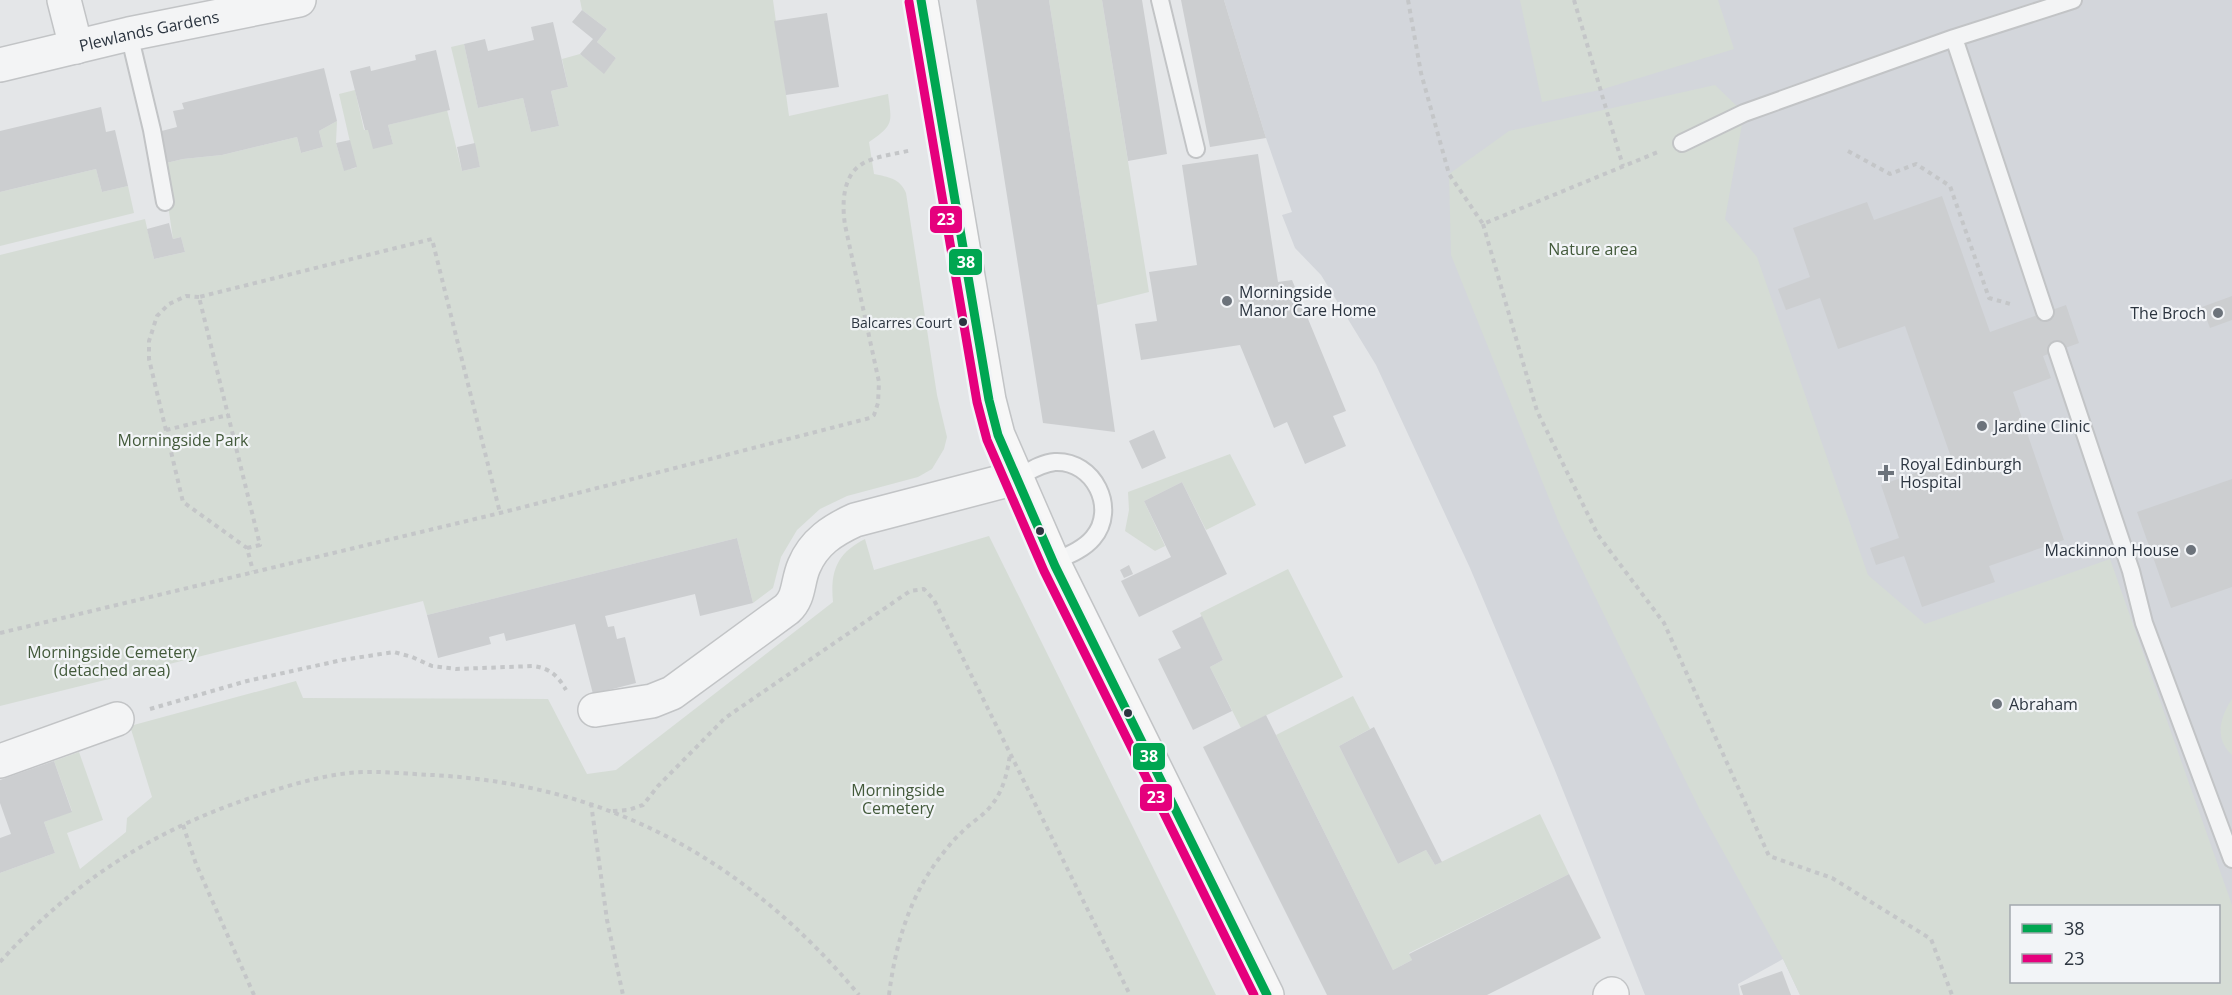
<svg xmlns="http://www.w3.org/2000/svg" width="2232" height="995" viewBox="0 0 2232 995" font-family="'Open Sans',sans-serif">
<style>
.built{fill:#d3d6db;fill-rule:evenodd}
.green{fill:#d5dcd5;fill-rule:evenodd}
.building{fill:#ccced0}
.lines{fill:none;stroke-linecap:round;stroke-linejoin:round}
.lane-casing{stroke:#c2c4c6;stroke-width:20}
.street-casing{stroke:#c2c4c6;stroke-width:36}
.secondary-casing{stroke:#c2c4c6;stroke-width:36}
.path{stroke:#c4c6c8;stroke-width:4;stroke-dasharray:4.5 4.5;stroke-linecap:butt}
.lane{stroke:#f3f4f5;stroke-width:16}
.street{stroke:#f3f4f5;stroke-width:33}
.secondary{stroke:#f7f7f7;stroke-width:33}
.bus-1-casing{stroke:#f2f4f7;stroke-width:14}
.bus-2-casing{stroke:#f2f4f7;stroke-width:14}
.bus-1{stroke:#00a651;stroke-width:9}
.bus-2{stroke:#e5007d;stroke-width:9}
.poi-dot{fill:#6c737b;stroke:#f2f4f7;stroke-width:2}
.bus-dot{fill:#2c3540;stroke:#f2f4f7;stroke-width:2}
.labels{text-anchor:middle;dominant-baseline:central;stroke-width:4.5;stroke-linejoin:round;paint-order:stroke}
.bus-label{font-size:14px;fill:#2c3540;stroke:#f2f4f7;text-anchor:end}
.street-label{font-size:16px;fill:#2c3540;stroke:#f2f4f7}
.park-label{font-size:16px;fill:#435a3b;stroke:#f2f4f7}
.poi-label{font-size:16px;fill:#2c3540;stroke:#f2f4f7;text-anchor:start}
.line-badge{stroke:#f2f4f7;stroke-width:2}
.badge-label{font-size:16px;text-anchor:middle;font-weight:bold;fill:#fff}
</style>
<rect width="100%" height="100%" fill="#e4e6e8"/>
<path class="built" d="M 1224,0 L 2232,0 L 2232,995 L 1800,995 L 1783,959 L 1738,984 L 1740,995 L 1645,995 L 1554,768 L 1470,568 L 1376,365 L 1321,275 L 1295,248 L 1282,215 L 1292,212 L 1266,138 ZM 2012,906 L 2218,906 L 2218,982 L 2012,982 Z"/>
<path class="green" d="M 580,0 L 773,0 L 789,116 L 888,94 C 892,123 894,125 869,142 L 874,174 C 888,177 900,178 906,193 L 937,395 L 947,437 L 944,449 L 932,469 L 918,477 L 847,496 L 820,509 L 797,530 L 781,557 L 773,588 L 753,603 L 737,538 L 427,615 L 423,601 L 0,706 L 0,255 L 145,219 L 154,259 L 185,252 L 181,237 L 173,239 L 162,164 L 183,159 L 222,155 L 297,137 L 301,153 L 323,147 L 319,131 L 337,121 L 336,143 L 344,170 L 356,168 L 339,94 L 355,90 L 364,130 L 368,130 L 393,144 L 388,125 L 447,110 L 462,171 L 480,167 L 451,47 L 464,44 L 478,108 L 523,98 L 531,132 L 559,126 L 551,91 L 568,87 L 562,59 L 580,54 L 604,73 L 616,58 L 597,42 L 607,29 L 582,10 Z
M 1049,0 L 1102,0 L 1149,292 L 1097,305 Z
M 1520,0 L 1718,0 L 1734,49 L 1600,90 L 1542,102 Z
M 1715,85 L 1744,113 L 1725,219 L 1757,257 L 1868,575 L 1925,624 L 2110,559 L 2232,905 L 2232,995 L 1800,995 L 1783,959 L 1700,810 L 1559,523 L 1451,255 L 1449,174 L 1509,131 ZM 2012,906 L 2218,906 L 2218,982 L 2012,982 Z
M 96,169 L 102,192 L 128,186 L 134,213 L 0,246 L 0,192 Z
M 1230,454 L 1256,505 L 1206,530 L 1182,482 L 1144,501 L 1165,546 L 1155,551 L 1125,531 L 1129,510 L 1128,492 Z
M 989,536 L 1216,995 L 0,995 L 0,873 L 55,853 L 44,822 L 72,811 L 54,761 L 79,752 L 103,820 L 67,833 L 80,869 L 126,832 L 127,818 L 152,797 L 130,726 L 296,681 L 303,698 L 548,699 L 587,774 L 616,770 L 833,602 C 830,571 837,553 865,539 L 874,570 Z
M 1288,569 L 1343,677 L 1241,728 L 1210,667 L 1223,660 L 1200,613 Z
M 1353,696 L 1370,729 L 1339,746 L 1398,864 L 1426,850 L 1435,865 L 1540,814 L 1569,874 L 1409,953 L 1412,960 L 1393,970 L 1276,735 Z
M 2232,699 L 2232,755 C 2214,739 2220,717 2232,699 Z"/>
<path class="building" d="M 976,0 L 1049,0 L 1097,305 L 1115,432 L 1043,423 Z
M 1102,0 L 1142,0 L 1167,154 L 1128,161 Z
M 1181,0 L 1224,0 L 1266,138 L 1210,147 Z
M 582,10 L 607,29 L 597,42 L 616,58 L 604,74 L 580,54 L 593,39 L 572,22 Z
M 827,13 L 839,87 L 786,95 L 774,21 Z
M 553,22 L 568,87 L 551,91 L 559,126 L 531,132 L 523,98 L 478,108 L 464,44 L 485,39 L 488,51 L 534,40 L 531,27 Z
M 436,50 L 450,110 L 388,125 L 393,144 L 373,149 L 368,130 L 365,130 L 350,71 L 370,66 L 371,71 L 416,60 L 415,55 Z
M 324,68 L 337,121 L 319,131 L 323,147 L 301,153 L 297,137 L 222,155 L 183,159 L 162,164 L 154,133 L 177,127 L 173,111 L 184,109 L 182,103 Z
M 101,107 L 106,132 L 115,130 L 128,186 L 102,192 L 96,169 L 0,192 L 0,131 Z
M 350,140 L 357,167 L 344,171 L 336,143 Z
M 475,143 L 480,167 L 462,171 L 457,147 Z
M 1258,154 L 1278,282 L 1292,280 L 1346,411 L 1333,416 L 1346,446 L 1305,464 L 1287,422 L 1274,428 L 1240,345 L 1141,360 L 1135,324 L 1157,321 L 1149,272 L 1197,265 L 1182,165 Z
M 1942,196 L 1990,332 L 2066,305 L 2079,343 L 2043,356 L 2051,378 L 2013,392 L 2064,540 L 1989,566 L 1995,582 L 1922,607 L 1904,556 L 1876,565 L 1870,548 L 1899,538 L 1881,485 L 1952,460 L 1905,326 L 1838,349 L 1820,298 L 1786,310 L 1778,289 L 1810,277 L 1793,228 L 1867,202 L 1874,220 Z
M 169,223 L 173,239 L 181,237 L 185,252 L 154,259 L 147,229 Z
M 2232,296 L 2232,320 L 2210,328 L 2202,307 Z
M 1154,430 L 1166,458 L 1142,469 L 1129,441 Z
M 2232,479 L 2232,587 L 2171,608 L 2137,512 Z
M 1182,482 L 1227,574 L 1139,617 L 1121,581 L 1171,557 L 1144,501 Z
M 737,538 L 753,603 L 700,616 L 695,594 L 605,616 L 608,627 L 614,626 L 617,639 L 625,637 L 636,683 L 593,694 L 575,624 L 506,641 L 504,633 L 489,637 L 491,644 L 438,658 L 427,615 Z
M 1129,565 L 1133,574 L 1124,578 L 1120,570 Z
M 1202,616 L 1223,660 L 1210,667 L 1232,711 L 1193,730 L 1158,659 L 1181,648 L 1172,631 Z
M 1266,715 L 1393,970 L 1412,960 L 1409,954 L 1569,874 L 1601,938 L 1487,995 L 1327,995 L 1203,747 Z
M 1374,727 L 1442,862 L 1435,865 L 1426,850 L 1398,864 L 1339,746 Z
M 54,761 L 72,812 L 44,822 L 55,853 L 0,873 L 0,838 L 11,834 L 0,803 L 0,780 Z
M 1782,971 L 1791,995 L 1743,995 L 1740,986 Z"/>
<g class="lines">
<g class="lane-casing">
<path id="lane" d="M 1160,0 L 1196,149
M 129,34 L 152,130 L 165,202
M 1682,143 L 1744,113 L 1954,38
M 2045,312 L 1954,38 L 2073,0
M 2057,350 L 2131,571 L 2144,623 L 2232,859
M 1016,478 C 1028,472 1041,463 1055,462 C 1094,460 1118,509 1093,538 C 1083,550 1066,556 1053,562"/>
</g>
<g class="street-casing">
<g id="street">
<path d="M 64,0 L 76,47"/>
<path id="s1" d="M 0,65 L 129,34 L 299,0"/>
<path d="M 595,710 L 652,701 L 672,693 L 787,609 C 800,597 797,582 804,566 C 814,542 833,530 855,520 L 1016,478"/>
<path d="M 0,761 L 117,719"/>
<path d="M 1610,995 L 1612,994"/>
</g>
</g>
<g class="secondary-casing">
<path id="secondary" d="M 921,0 L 989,400 L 998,435 L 1055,566 L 1267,995"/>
</g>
<path class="path" d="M 1408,0 L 1421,73 L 1449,174 L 1483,224 L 1658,152
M 1574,0 L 1623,166
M 1848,151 L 1890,174 L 1916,164 L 1950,186 L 1989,298 L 2014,305
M 1483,224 L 1537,411 L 1598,535 L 1664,623 L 1769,856 L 1832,878 L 1931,939 L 1952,995
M 199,297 L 186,296 L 169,304 L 157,316 L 149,341 L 149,359 L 183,502 L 247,548 L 253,571
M 166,430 L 228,415
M 247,548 L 260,545 L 199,297 L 432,239 L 500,513
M 0,633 L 500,513 L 870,418 L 874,415 L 878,403 L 879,382 L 845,225 C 842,205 842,176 862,164 C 875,156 896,154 912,150
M 150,709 L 247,681 L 342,660 L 394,652 L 412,657 L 432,666 L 456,669 L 534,666 C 551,669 558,676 566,690
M 591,803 L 607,920 L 623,995
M 613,811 L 628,810 L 643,805 L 658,786 L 725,718 L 910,591 L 924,589 L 934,600 L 1130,995
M 183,825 L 196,864 L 254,995
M 0,962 C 77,877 163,824 272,791 C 297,783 323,776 349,773 C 377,770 406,774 433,775 C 610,785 746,860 859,995
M 889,995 C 895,947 908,901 937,861 C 944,852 952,841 961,833 C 967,826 975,821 982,815 C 1001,799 1007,777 1010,754"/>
<use href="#lane" class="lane"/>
<use href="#street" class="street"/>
<use href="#secondary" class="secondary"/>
<g class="bus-1-casing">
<path id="bus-1" d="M 921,0 L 989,400 L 998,435 L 1055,566 L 1267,995"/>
</g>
<g class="bus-2-casing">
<path id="bus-2" d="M 909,2 L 977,402 L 987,440 L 1044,571 L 1254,995"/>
</g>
<use href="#bus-1" class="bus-1"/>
<use href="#bus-2" class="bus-2"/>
</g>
<g class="poi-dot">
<circle cx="1227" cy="301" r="6"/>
<circle cx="2218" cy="313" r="6"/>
<circle cx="1982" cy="426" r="6"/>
<path d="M1883 464h6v6h6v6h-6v6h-6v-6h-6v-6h6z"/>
<circle cx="2191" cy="550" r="6"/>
<circle cx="1997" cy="704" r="6"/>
</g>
<g class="bus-dot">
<circle cx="963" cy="322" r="5"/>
<circle cx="1040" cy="531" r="5"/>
<circle cx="1128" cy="713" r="5"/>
</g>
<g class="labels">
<g class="bus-label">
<text x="952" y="322">Balcarres Court</text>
</g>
<g class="street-label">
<text stroke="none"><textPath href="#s1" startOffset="153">Plewlands Gardens</textPath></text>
</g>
<g class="park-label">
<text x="1593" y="249">Nature area</text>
<text x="183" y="440">Morningside Park</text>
<text x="112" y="652">Morningside Cemetery<tspan x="112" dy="18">(detached area)</tspan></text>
<text x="898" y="790">Morningside<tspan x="898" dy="18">Cemetery</tspan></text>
</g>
<g class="poi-label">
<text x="1239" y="292">Morningside<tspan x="1239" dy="18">Manor Care Home</tspan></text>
<text x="2206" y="313" text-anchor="end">The Broch</text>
<text x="1994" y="426">Jardine Clinic</text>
<text x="1900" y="464">Royal Edinburgh<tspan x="1900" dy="18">Hospital</tspan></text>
<text x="2179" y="550" text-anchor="end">Mackinnon House</text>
<text x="2009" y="704">Abraham</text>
</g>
</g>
<g class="line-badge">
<rect x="929" y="205" width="34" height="29" rx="6" fill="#e5007d"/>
<rect x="948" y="248" width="35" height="28" rx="6" fill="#00a651"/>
<rect x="1132" y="742" width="34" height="29" rx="6" fill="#00a651"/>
<rect x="1139" y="783" width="34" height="29" rx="6" fill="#e5007d"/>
</g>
<g class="badge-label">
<text x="946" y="225">23</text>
<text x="966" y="268">38</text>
<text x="1149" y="762">38</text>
<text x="1156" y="803">23</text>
</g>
<rect x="2010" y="905" width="210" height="78" fill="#f2f4f7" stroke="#a3a8ae" stroke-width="1.5"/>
<rect x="2022" y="924" width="30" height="9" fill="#00a651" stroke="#a3a8ae" stroke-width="1.5"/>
<text x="2064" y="935" font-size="18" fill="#2c3540">38</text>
<rect x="2022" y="954" width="30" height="9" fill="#e5007d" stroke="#a3a8ae" stroke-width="1.5"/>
<text x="2064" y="965" font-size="18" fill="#2c3540">23</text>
</svg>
